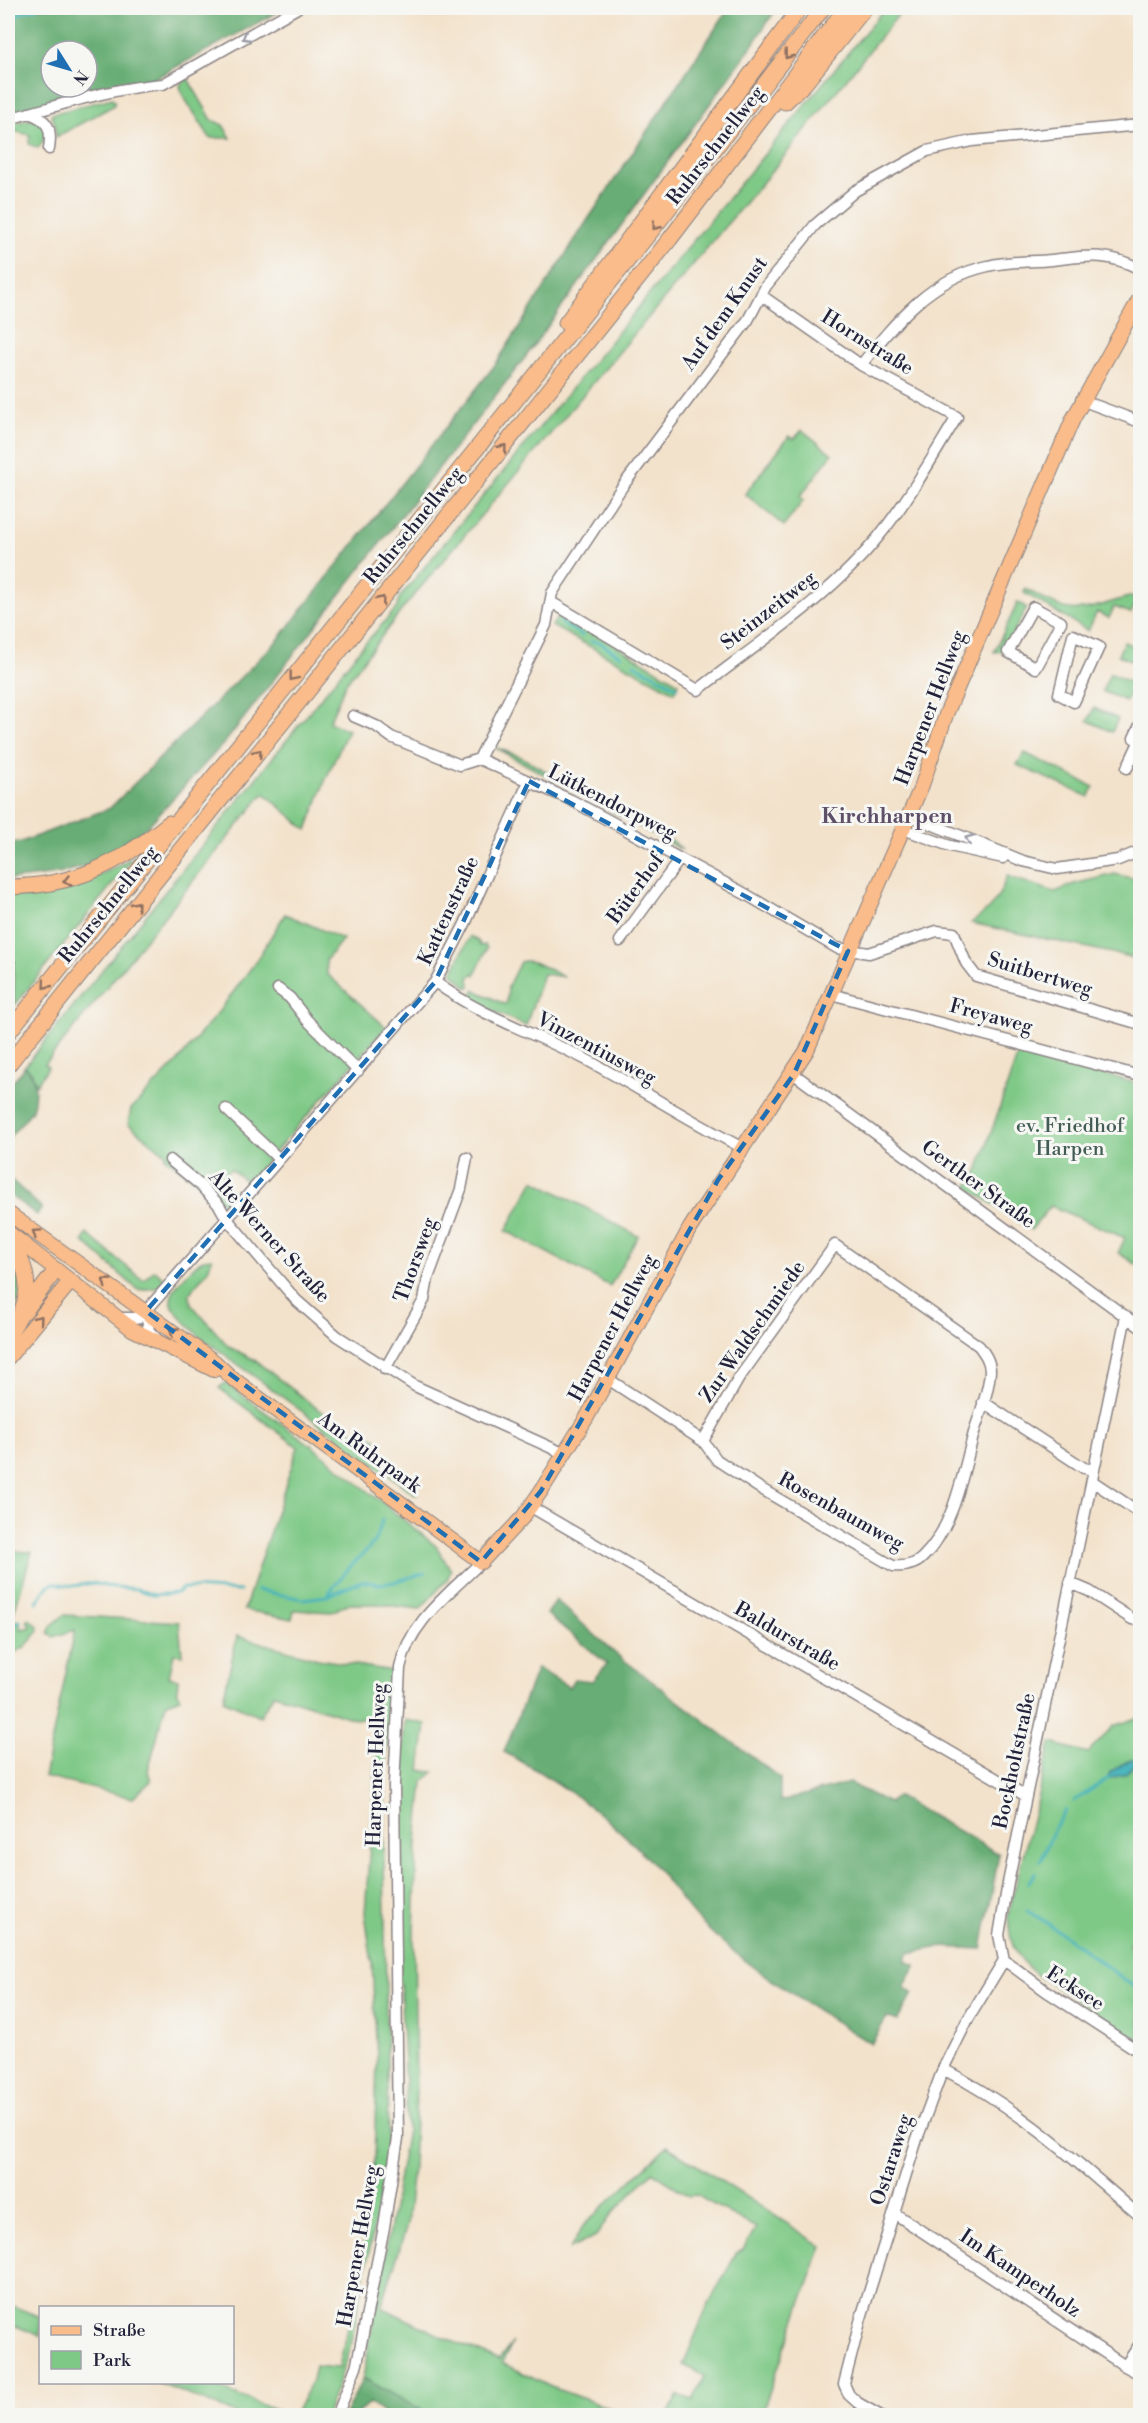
<svg xmlns="http://www.w3.org/2000/svg" width="1148" height="2423" viewBox="0 0 1148 2423" font-family="'Libre Bodoni',serif">
<style>
.green{fill:#7fc987;stroke:#507661;stroke-width:1.5}
.forest{fill:#67ad74;stroke:#446858;stroke-width:1.5;fill-rule:evenodd}
.water{fill:#40b1b9;stroke:#316a7a;stroke-width:1.5}
.lines{fill:none;stroke-linecap:round;stroke-linejoin:round}
.stream{stroke:#40b1b9;stroke-width:3}
.minor-casing{stroke:#8a8283;stroke-width:13}
.major-casing{stroke:#8a8283;stroke-width:16}
.highway-casing{stroke:#8a8283;stroke-width:17}
.minor{stroke:#fff;stroke-width:10}
.major{stroke:#f9bc8a;stroke-width:14}
.highway{stroke:#f9bc8a;stroke-width:15}
.oneway{stroke:#9c9ca7}
.oneway2{stroke:#8e6f62}
.marked{fill:none;stroke:#1f6fb2;stroke-width:4.5;stroke-dasharray:12 8;stroke-linejoin:round}
.labels{text-anchor:middle;dominant-baseline:central;stroke-width:6;stroke-linejoin:round;paint-order:stroke}
.street-label{font-size:20px;fill:#22223b;stroke:#f6f6f2}
.park-label{font-size:20px;fill:#435c56;stroke:#f6f6f2}
.neighbourhood-label{font-size:21px;font-weight:bold;fill:#5f5069;stroke:#f6f6f2}
</style>
<rect width="100%" height="100%" fill="#f6f6f2"/>
<filter id="ink" filterUnits="userSpaceOnUse"><feTurbulence type="fractalNoise" baseFrequency=".0167" numOctaves="2"/><feDisplacementMap in="SourceGraphic" scale="12" xChannelSelector="R" yChannelSelector="G"/><feConvolveMatrix kernelMatrix="1 2 1 2 8 2 1 2 1" color-interpolation-filters="sRGB"/></filter>
<filter id="wash" filterUnits="userSpaceOnUse"><feTurbulence type="fractalNoise" baseFrequency=".008" numOctaves="4" result="noise"/><feDisplacementMap in="SourceGraphic" scale="24" xChannelSelector="R" yChannelSelector="G"/><feGaussianBlur stdDeviation="1.35" result="paint"/><feColorMatrix in="noise" values="0 0 0 0 0 0 0 0 0 0 0 0 0 0 0 0 0 1.4 0 .05"/><feComposite in="paint" operator="in"/></filter>
<g filter="url(#wash)">
<rect width="100%" height="100%" fill="#f3e2cb"/>
<path class="green" d="M 885,8 L 904,8 L 772,171 L 405,606 L 346,683 L 329,722 L 348,730 L 325,781 L 307,830 L 264,793 L 45,1064 L 48,1067 L 36,1085 L 32,1073 L 25,1066 L 360,649 L 397,608 L 399,598 Z
M 187,77 L 212,120 L 223,125 L 231,138 L 210,138 L 182,94 L 180,85 Z
M 112,98 L 115,102 L 113,106 L 56,137 L 56,127 L 51,114 Z
M 33,119 L 43,125 L 46,137 L 38,148 L 29,144 L 30,135 L 8,130 L 8,124 Z
M 802,430 L 832,454 L 800,497 L 803,501 L 784,526 L 745,494 L 789,436 L 794,439 Z
M 1025,589 C 1038,595 1055,607 1069,609 C 1094,612 1116,598 1139,595 L 1140,601 L 1137,601 L 1131,613 L 1114,607 L 1109,618 L 1097,612 L 1088,631 L 1024,593 Z
M 1018,602 L 1027,608 L 1003,651 L 994,652 Z
M 561,612 L 679,683 L 674,692 L 552,626 Z
M 1124,642 L 1140,649 L 1140,665 L 1118,655 Z
M 1110,673 L 1134,684 L 1126,701 L 1102,691 Z
M 1094,708 L 1118,719 L 1112,732 L 1088,721 Z
M 494,747 L 519,756 L 674,842 L 682,850 Z
M 1025,753 L 1094,787 L 1089,797 L 1017,765 Z
M 136,855 L 11,1010 L 10,1010 L 14,997 L 13,963 L 8,946 L 8,893 C 62,890 89,884 136,855 Z
M 1115,874 L 1140,880 L 1140,959 L 971,923 C 990,910 1000,898 1007,876 L 1055,892 L 1074,884 Z
M 285,914 L 343,939 L 326,960 L 327,974 L 386,1027 L 248,1182 L 230,1169 L 219,1178 L 236,1198 L 228,1207 L 165,1157 L 166,1154 L 128,1124 L 131,1109 L 177,1062 L 220,1010 L 254,964 Z
M 470,936 L 479,942 L 480,946 L 485,945 L 487,948 L 475,975 L 473,973 L 469,978 L 470,986 L 468,988 L 452,973 Z
M 525,961 L 534,962 L 565,977 L 543,974 L 526,1026 L 472,1002 L 470,995 L 475,990 L 504,1004 L 507,1003 L 508,986 L 520,962 Z
M 1019,1051 L 1140,1084 L 1140,1267 L 1118,1253 L 1125,1238 L 1051,1206 L 1031,1230 L 967,1187 L 978,1171 Z
M 534,1180 L 638,1236 L 610,1286 L 506,1231 Z
M 87,1234 L 143,1280 L 155,1270 L 165,1279 L 157,1288 L 138,1290 L 83,1241 Z
M 8,1244 C 22,1277 27,1291 8,1325 Z
M 212,1258 L 208,1270 L 189,1294 L 192,1305 L 229,1347 L 253,1359 L 344,1429 L 377,1439 L 374,1452 L 385,1457 L 384,1461 L 418,1491 L 416,1495 L 198,1335 C 190,1326 177,1316 172,1305 C 165,1292 193,1267 203,1259 Z
M 225,1383 L 311,1445 L 436,1546 L 451,1570 L 447,1580 L 420,1609 L 376,1604 L 347,1604 L 332,1612 L 294,1610 L 292,1619 L 244,1610 L 298,1447 L 219,1388 Z
M 8,1551 L 32,1552 L 12,1619 L 20,1622 L 21,1629 L 31,1627 L 27,1621 L 29,1619 L 38,1626 L 39,1631 L 25,1647 L 8,1656 Z
M 64,1615 L 179,1622 L 182,1655 L 174,1654 L 169,1677 L 178,1679 L 177,1690 L 181,1698 L 166,1703 L 148,1771 L 151,1781 L 133,1798 L 44,1777 L 75,1630 L 53,1637 L 48,1634 L 51,1626 Z
M 237,1636 L 318,1659 L 392,1671 L 386,1753 L 384,1853 L 388,2137 L 378,2208 L 348,2357 L 326,2415 L 294,2415 L 312,2380 L 315,2366 L 339,2368 L 360,2262 L 374,2163 L 377,2059 L 372,1964 L 365,1913 L 379,1724 L 370,1717 L 355,1719 L 274,1694 L 260,1716 L 223,1700 Z
M 1140,1717 L 1140,1931 L 1128,1946 L 1140,1957 L 1140,2040 L 1038,1976 C 1014,1956 1010,1947 1008,1916 L 1051,1743 L 1088,1753 L 1114,1726 Z
M 405,1720 L 426,1724 L 420,1770 L 434,1772 L 423,1782 L 417,1841 L 414,1935 L 416,2092 L 413,2168 L 407,2225 L 381,2307 L 452,2341 L 499,2360 L 513,2342 L 502,2363 L 551,2387 L 629,2415 L 430,2415 L 363,2378 L 407,2130 L 400,1978 L 398,1814 Z
M 667,2146 L 822,2246 L 761,2415 L 668,2415 L 678,2395 L 693,2400 L 705,2376 L 683,2365 L 707,2307 L 737,2252 L 743,2249 L 756,2228 L 696,2195 L 689,2196 L 652,2172 L 610,2216 L 596,2236 L 570,2249 L 583,2226 Z
M 8,2304 L 40,2317 L 40,2336 L 8,2323 Z
M 158,2383 L 205,2383 L 288,2415 L 239,2415 Z"/>
<path class="forest" d="M 8,8 L 285,8 L 154,79 L 8,112 ZM 51,51 L 87,51 L 87,87 L 51,87 Z
M 729,8 L 777,8 L 747,53 L 524,359 L 226,741 L 147,827 L 100,862 L 58,874 L 8,880 L 8,843 L 21,842 L 110,808 L 278,640 L 495,365 L 585,224 Z
M 25,1066 C 37,1077 36,1095 32,1110 C 30,1115 12,1133 8,1139 L 8,1088 Z
M 8,1177 L 42,1208 L 37,1215 L 8,1194 Z
M 556,1600 L 616,1654 L 780,1778 L 780,1801 L 849,1783 L 889,1803 L 897,1796 L 999,1854 L 982,1949 L 940,1947 L 908,1953 L 906,1961 L 916,1966 L 904,1987 L 913,1994 L 897,2021 L 887,2017 L 871,2044 C 813,2007 751,1971 701,1923 C 682,1904 668,1880 649,1860 C 608,1815 557,1780 504,1752 L 537,1668 L 569,1687 L 574,1679 L 592,1681 L 607,1664 L 547,1614 Z
M 363,2378 L 430,2415 L 386,2415 L 369,2403 L 358,2412 L 359,2415 L 345,2415 Z"/>
<path class="water" d="M 1131,1759 L 1137,1760 L 1126,1774 L 1107,1779 L 1110,1772 Z"/>
<g class="lines">
<path class="stream" d="M 8,24 L 20,13 L 36,8
M 561,623 L 582,635
M 591,641 L 599,642 L 621,656
M 634,664 L 677,687
M 257,1590 L 303,1599 L 327,1596 L 362,1581 L 379,1584 L 394,1582 L 425,1573
M 328,1594 C 335,1585 342,1576 350,1567 C 367,1549 376,1547 382,1520
M 37,1602 L 47,1587 L 54,1583 L 73,1586 L 93,1583 L 105,1586 L 137,1589 L 153,1595 L 176,1593 L 183,1588 L 191,1588 L 240,1591
M 8,1630 L 20,1621
M 1074,1801 L 1110,1777
M 1041,1861 L 1054,1829 L 1066,1810
M 1028,1883 L 1035,1873
M 1027,1911 L 1046,1922 L 1140,1991"/>
</g>
</g>
<g filter="url(#ink)">
<g class="lines">
<g class="minor-casing">
<path id="minor" d="M 29,113 C 49,120 52,129 49,149
M 8,119 C 58,106 110,88 163,84 L 297,8
M 861,365 C 896,321 931,278 988,266 C 1008,261 1031,262 1052,260 C 1088,256 1107,252 1140,269
M 1081,400 L 1140,422
M 551,602 L 698,690 C 758,643 831,596 879,536 C 909,499 932,458 957,417 L 861,365 L 761,295
M 1033,607 L 1061,622 L 1036,668 L 1008,652 Z
M 1073,635 L 1099,647 L 1074,702 L 1059,694 Z
M 353,716 L 376,726 L 391,737 L 460,765 L 479,759 L 571,800 L 747,895 L 837,948 L 869,953 L 937,931 L 954,933 L 966,963 L 976,976 L 1140,1024
M 1140,725 L 1134,738 L 1140,741
M 479,759 L 546,625 L 552,593 L 622,487 L 748,320 L 766,286 L 815,225 L 855,191 L 927,151 L 972,141 L 1140,125
M 1127,768 L 1140,740
M 909,815 L 1023,861 L 1057,869 L 1118,860 L 1140,851
M 903,829 L 950,846 L 1003,858
M 620,941 L 680,859
M 435,982 C 482,1017 535,1033 585,1059 C 638,1087 688,1120 741,1147
M 278,989 L 290,998 L 307,1020 L 358,1071
M 831,994 L 1140,1076
M 794,1074 L 1140,1327
M 226,1109 L 279,1159
M 170,1160 L 200,1185 L 219,1205 L 227,1219 L 296,1300 L 337,1336 L 415,1386 L 565,1454
M 146,1311 L 149,1331 L 158,1340
M 1126,1316 L 1008,1883 L 999,1935 L 1004,1960 L 1046,1991 L 1140,2052
M 117,1318 L 138,1318 L 146,1311 L 435,982 L 465,924 L 529,781
M 385,1369 L 424,1300 L 428,1278 L 461,1189 L 467,1158
M 608,1379 L 703,1441 L 717,1460 L 758,1487 L 893,1566 C 904,1567 915,1566 923,1557 C 955,1526 963,1471 975,1429 C 981,1411 989,1390 990,1371 C 990,1361 985,1354 979,1346 L 835,1245 L 739,1378 L 703,1441
M 983,1402 L 1084,1468 L 1093,1470
M 1092,1481 L 1140,1513
M 531,1507 L 1026,1796
M 1070,1583 L 1089,1591 L 1132,1619 L 1140,1620
M 943,2069 C 1019,2108 1076,2161 1140,2216
M 894,2213 L 1125,2366 L 1140,2344
M 1125,2366 L 1140,2374
M 337,2416 L 357,2364 L 384,2227 L 398,2138 L 394,1785 L 400,1668 C 408,1623 450,1593 481,1562
M 881,2416 L 858,2403 L 849,2395 L 844,2384 L 861,2318 L 917,2139 L 943,2069 L 967,2021 L 1004,1960"/>
</g>
<g class="major-casing">
<path id="major" d="M 8,1213 L 215,1362 L 232,1378 L 481,1562 L 523,1517 L 541,1491 L 587,1417 L 690,1228 L 807,1050 L 922,785 L 947,712 L 1073,419 L 1140,298
M 8,1232 L 132,1329 L 214,1370"/>
</g>
<g class="highway-casing">
<path id="highway" d="M 785,102 L 805,83 L 865,8
M 566,323 L 800,8
M 8,887 C 74,886 118,865 169,823
M 8,964 L 8,999
M 8,1033 L 656,225 L 823,8
M 8,1065 L 670,239 L 846,8
M 8,1235 C 31,1271 35,1299 8,1334
M 25,1311 L 56,1270
M 8,1357 L 70,1282"/>
</g>
<use href="#minor" class="minor"/>
<use href="#major" class="major"/>
<use href="#highway" class="highway"/>
</g>
<defs><path id="oneway-chevron" d="M-2-3.5L2.5 0L-2 3.5" fill="none" stroke-width="1.6" stroke-linecap="round" stroke-linejoin="round" transform="scale(1.5)"/></defs>
<g class="oneway">
<use href="#oneway-chevron" transform="translate(246 37) rotate(150)"/>
<use href="#oneway-chevron" transform="translate(969 839) rotate(-158)"/>
</g>
<g class="oneway2">
<use href="#oneway-chevron" transform="translate(788 55) rotate(127)"/>
<use href="#oneway-chevron" transform="translate(656 226) rotate(129)"/>
<use href="#oneway-chevron" transform="translate(503 448) rotate(-51)"/>
<use href="#oneway-chevron" transform="translate(381 600) rotate(-51)"/>
<use href="#oneway-chevron" transform="translate(293 677) rotate(128)"/>
<use href="#oneway-chevron" transform="translate(258 753) rotate(-51)"/>
<use href="#oneway-chevron" transform="translate(67 881) rotate(167)"/>
<use href="#oneway-chevron" transform="translate(136 905) rotate(-51)"/>
<use href="#oneway-chevron" transform="translate(46 985) rotate(129)"/>
<use href="#oneway-chevron" transform="translate(36 1233) rotate(-145)"/>
<use href="#oneway-chevron" transform="translate(106 1282) rotate(-144)"/>
<use href="#oneway-chevron" transform="translate(39 1319) rotate(-50)"/>
<use href="#oneway-chevron" transform="translate(173 1331) rotate(-144)"/>
</g>
</g>
<path class="marked" d="M 529,781 L 848,951 L 794,1074 L 718,1180 L 541,1491 L 481,1562 L 146,1311 L 435,982 Z"/>
<g class="labels">
<g class="street-label">
<text transform="translate(716 146) rotate(-52)">Ruhrschnellweg</text>
<text transform="translate(725 314) rotate(-55)">Auf dem Knust</text>
<text transform="translate(867 343) rotate(32)">Hornstraße</text>
<text transform="translate(414 526) rotate(-51)">Ruhrschnellweg</text>
<text transform="translate(769 611) rotate(-38)">Steinzeitweg</text>
<text transform="translate(931 708) rotate(-69)">Harpener Hellweg</text>
<text transform="translate(612 803) rotate(27)">Lütkendorpweg</text>
<text transform="translate(636 889) rotate(-54)">Büterhof</text>
<text transform="translate(109 905) rotate(-51)">Ruhrschnellweg</text>
<text transform="translate(449 911) rotate(-65)">Kattenstraße</text>
<text transform="translate(1040 975) rotate(17)">Suitbertweg</text>
<text transform="translate(991 1017) rotate(15)">Freyaweg</text>
<text transform="translate(596 1049) rotate(28)">Vinzentiusweg</text>
<text transform="translate(978 1185) rotate(36)">Gerther Straße</text>
<text transform="translate(269 1237) rotate(48)">Alte Werner Straße</text>
<text transform="translate(416 1260) rotate(-70)">Thorsweg</text>
<text transform="translate(613 1328) rotate(-62)">Harpener Hellweg</text>
<text transform="translate(753 1332) rotate(-55)">Zur Waldschmiede</text>
<text transform="translate(369 1453) rotate(36)">Am Ruhrpark</text>
<text transform="translate(841 1512) rotate(29)">Rosenbaumweg</text>
<text transform="translate(787 1637) rotate(30)">Baldurstraße</text>
<text transform="translate(1015 1761) rotate(-78)">Bockholtstraße</text>
<text transform="translate(377 1765) rotate(-88)">Harpener Hellweg</text>
<text transform="translate(1075 1989) rotate(33)">Ecksee</text>
<text transform="translate(892 2160) rotate(-72)">Ostaraweg</text>
<text transform="translate(359 2246) rotate(-80)">Harpener Hellweg</text>
<text transform="translate(1020 2274) rotate(34)">Im Kamperholz</text>
</g>
<g class="park-label">
<text x="1070" y="1126">ev. Friedhof<tspan x="1070" dy="23">Harpen</tspan></text>
</g>
<g class="neighbourhood-label">
<text x="887" y="817">Kirchharpen</text>
</g>
</g>
<rect width="1148" height="2423" fill="none" stroke="#f6f6f2" stroke-width="30"/>
<rect x="39" y="2306" width="195" height="78" fill="#f6f6f2" stroke="#a1a1a9" stroke-width="1.5"/>
<rect x="51" y="2326" width="30" height="9" fill="#f9bc8a" stroke="#a1a1a9" stroke-width="1.5"/>
<text x="93" y="2336" font-size="18" fill="#22223b">Straße</text>
<rect x="51" y="2351" width="30" height="18" fill="#7fc987" stroke="#a1a1a9" stroke-width="1.5"/>
<text x="93" y="2366" font-size="18" fill="#22223b">Park</text>
<g transform="translate(69 69) rotate(127)"><circle r="28" fill="#f6f6f2" stroke="#a1a1a9" stroke-width="1.5"/>
<path d="M0-4.5L10 22L0 15L-10 22Z" fill="#1f6fb2"/>
<text y="-9" font-size="16" font-weight="bold" text-anchor="middle" fill="#22223b">N</text>
</g>
</svg>
